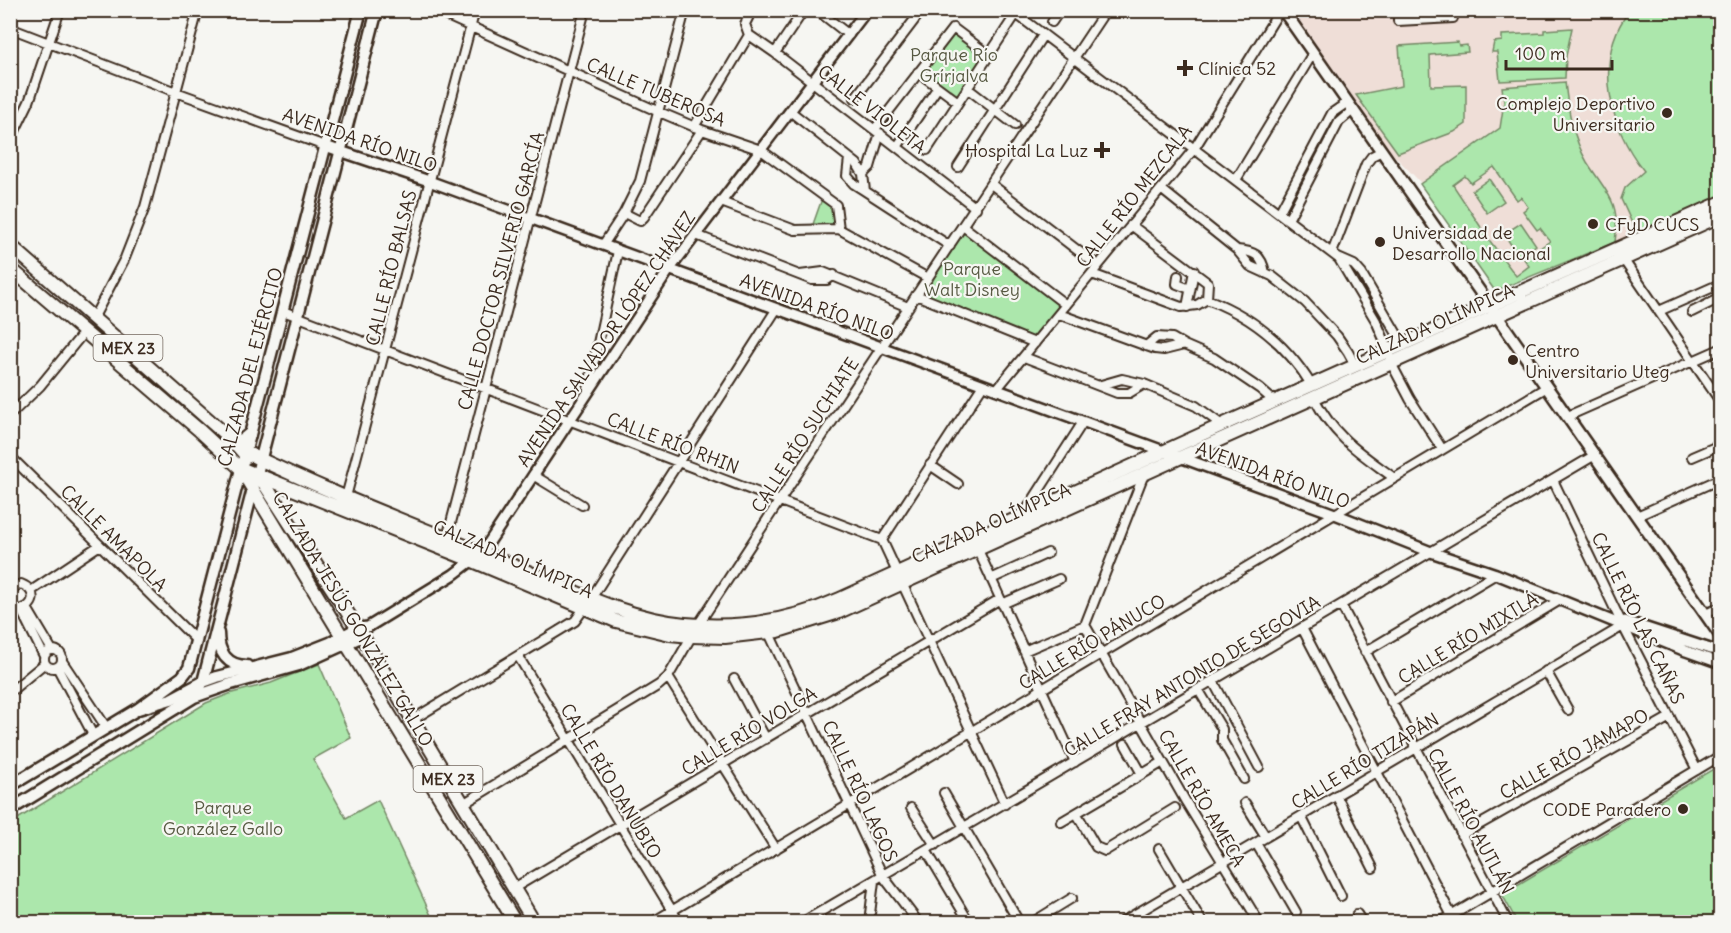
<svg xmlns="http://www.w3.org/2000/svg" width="1731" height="933" viewBox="0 0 1731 933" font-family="Delius,sans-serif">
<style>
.built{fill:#efded7}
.green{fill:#ace7ac;stroke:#748865;stroke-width:1.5;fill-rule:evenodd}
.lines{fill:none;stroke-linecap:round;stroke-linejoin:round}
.minor-casing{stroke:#3b2a1e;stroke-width:12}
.tertiary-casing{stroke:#3b2a1e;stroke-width:14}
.secondary-casing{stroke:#3b2a1e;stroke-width:15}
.primary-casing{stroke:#3b2a1e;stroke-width:16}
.minor{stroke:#f6f6f2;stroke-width:8}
.tertiary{stroke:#f6f6f2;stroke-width:9}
.secondary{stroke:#f6f6f2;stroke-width:10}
.primary{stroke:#f6f6f2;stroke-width:12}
.poi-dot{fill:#3b2a1e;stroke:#f6f6f2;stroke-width:2}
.labels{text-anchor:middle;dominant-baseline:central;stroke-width:4.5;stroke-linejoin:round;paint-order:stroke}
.shield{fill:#f6f6f2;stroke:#73675e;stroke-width:1.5}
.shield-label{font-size:16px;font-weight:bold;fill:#3b2a1e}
.park-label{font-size:18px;fill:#575942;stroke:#f6f6f2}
.poi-label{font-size:18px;fill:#3b2a1e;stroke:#f6f6f2;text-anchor:start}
.street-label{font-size:18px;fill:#3b2a1e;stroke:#f6f6f2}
</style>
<rect width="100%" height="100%" fill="#f6f6f2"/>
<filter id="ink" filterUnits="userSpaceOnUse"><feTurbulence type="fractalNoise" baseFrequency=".0167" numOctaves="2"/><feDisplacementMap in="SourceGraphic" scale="12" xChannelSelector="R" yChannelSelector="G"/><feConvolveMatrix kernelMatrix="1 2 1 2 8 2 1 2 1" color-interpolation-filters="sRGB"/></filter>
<g filter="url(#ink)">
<path class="built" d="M 1293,11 L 1629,11 L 1615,38 L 1609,69 L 1611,100 L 1617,126 L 1631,154 L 1644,171 L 1625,188 L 1637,234 L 1495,291 L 1419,181 L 1391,152 Z"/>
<path class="green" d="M 1629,11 L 1720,11 L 1720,196 L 1637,234 L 1621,199 L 1625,188 L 1644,171 C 1609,127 1593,59 1629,11 Z
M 1572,28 L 1566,56 L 1565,78 L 1500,81 L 1497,52 L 1492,52 L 1494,42 L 1502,41 L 1502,35 L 1544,33 L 1544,30 Z
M 953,32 L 983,55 L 956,99 L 922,72 Z
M 1458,42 L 1459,46 L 1467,45 L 1468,52 L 1430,55 L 1431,86 L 1466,85 L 1466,124 L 1454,132 L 1398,153 L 1356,95 L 1402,86 L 1399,46 Z
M 1565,82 C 1568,110 1573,138 1587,162 C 1607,194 1621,201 1615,242 L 1495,291 L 1420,184 L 1500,128 L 1504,102 L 1502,87 ZM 1494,167 L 1517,200 L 1521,197 L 1528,207 L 1523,211 L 1537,230 L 1540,228 L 1550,241 L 1524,259 L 1529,266 L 1516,276 L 1490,241 L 1453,185 L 1465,176 L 1471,183 Z
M 1489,179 L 1504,201 L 1487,213 L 1472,191 Z
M 823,196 L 836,205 L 838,229 L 811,230 Z
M 1521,223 L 1536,245 L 1519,257 L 1504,234 Z
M 963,226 L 1066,305 L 1035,343 L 916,295 Z
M 319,664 L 351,738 L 313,759 L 346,818 L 378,800 L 434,922 L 11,922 L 11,823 L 206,703 L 232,693 L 271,683 Z
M 1720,765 L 1720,922 L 1517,922 L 1502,894 Z"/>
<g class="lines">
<g class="minor-casing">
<path id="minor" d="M 434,10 L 657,111 L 702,130 L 761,150 L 836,205 L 839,229
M 817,10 L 849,35
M 1011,10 L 1338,258 L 1354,265 L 1362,274 L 1404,346
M 1398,10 L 1398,21 L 1453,18 L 1453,10
M 1052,22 L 1060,10
M 10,28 L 176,92 L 325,146
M 749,35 L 775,53 L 976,208
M 749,35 L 745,24 L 752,10
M 775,53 L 804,10
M 918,72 L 958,102
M 967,88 L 1015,125
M 855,98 L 922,10
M 790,111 L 857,164 L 863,174 L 865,191 L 950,246
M 694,127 L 749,35
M 875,129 L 953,28 L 989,55
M 10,141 L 29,102 L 60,10
M 897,147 L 938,87
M 927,150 L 1016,14
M 849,158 L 847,176 L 854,184 L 865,191
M 958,167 L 1043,35
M 863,174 L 870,167 L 880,133
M 1236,180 L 1313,53
M 991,184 L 1098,266
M 1161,189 L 1237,250 L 1250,266 L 1272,276 L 1305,302 L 1337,336 L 1348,352 L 1355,365
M 721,202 L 795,230 L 839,229 L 928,278
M 624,213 L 640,221 L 644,217 L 702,130
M 1279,213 L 1332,113 L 1348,102
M 1288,220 L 1339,122 L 1353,110
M 963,226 L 1066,305
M 696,235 L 812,280 L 827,280 L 834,275
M 603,245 L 624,213 L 640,181 L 685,10
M 1237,250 C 1254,251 1262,255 1265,273
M 1332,253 L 1366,164 L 1372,156 L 1382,151
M 1339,259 L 1376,321 L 1389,351 L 1391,363 L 1410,399 L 1442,449
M 1623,259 L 1720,401
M 1092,274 L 1181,307 L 1197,305 L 1207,299 L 1208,283 L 1131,225
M 800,275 L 823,272 L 908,307
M 1178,276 L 1177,284 L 1190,289
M 916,295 L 1035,343
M 1207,299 C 1251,316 1287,344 1312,386
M 1187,307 L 1194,271
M 283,311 L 882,540 L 1005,804
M 1659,311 L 1720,284
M 1692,312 L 1720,298
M 1059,314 L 1155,349 L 1164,350 L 1184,345
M 94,317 L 125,258 L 145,207 L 198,10
M 1146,346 L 1157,337 L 1172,338 L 1184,345 L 1214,358 L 1260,389 L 1275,402
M 1024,357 L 1117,393 L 1129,393 L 1144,384
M 1101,385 L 1122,379 L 1144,384 L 1196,406 L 1222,425
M 588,389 L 618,251
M 996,390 L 1194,149 L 1280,10
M 1314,398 C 1335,438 1359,452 1394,478
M 10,415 L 40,386 L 85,331
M 1568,416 L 1720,349
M 10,456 L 197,641
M 1692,457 L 1720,445
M 930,465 L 958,484
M 533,475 L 582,505
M 1553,480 L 1623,626 L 1697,770
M 346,497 L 475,10
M 1024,514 L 1083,422
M 1637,516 L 1720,479
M 447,538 L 585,10
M 882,540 L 983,385
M 978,550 L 1075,762
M 991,579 L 1048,553
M 10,589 L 21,584 C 39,591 35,609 17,610 L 10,606
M 31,591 L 100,545
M 1002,604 L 1059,579
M 1341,605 L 1508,922
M 27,608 L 52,650
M 21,610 L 44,656
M 1706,614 L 1720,607
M 1085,625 L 1186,802 L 1259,922
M 1302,628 L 1452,916
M 769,633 L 883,876 L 918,922
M44 659a9 9 0 1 1 18 0a9 9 0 1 1-18 0Z
M 1024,651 L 1085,625 L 1144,474
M 1365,652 L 1496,574
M 518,656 L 679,922
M 62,661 L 106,727
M 57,667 L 93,735
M 1546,671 L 1568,710
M 668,677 L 776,849
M 734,679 L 766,739
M 1213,681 L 1259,767
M 1198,689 L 1222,729 L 1222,740 L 1244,779
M 10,692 L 45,663
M 1391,702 L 1560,600
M 412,720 L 575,621 L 592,597 L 776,310
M 1125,744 L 1142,774
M 944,793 L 1019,922
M 1336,795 L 1373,868
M 1245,803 L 1266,837
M 463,804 L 659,685 L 668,677 L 698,625 L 780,500 L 1106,10
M 911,808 L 935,845
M 1077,814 L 1096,847 L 1105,851 L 1175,808
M 1301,816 L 1341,896
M 1061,822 L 1163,762
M 1461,835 L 1670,717
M 1256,843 L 1296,912
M 1159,849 L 1202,922
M 926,850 L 969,922
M 514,888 L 1000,599
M 1357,914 L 1362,922
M 653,922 L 1547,387
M 803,922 L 1595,455
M 869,922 L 874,881
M 1033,922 L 1072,898
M 1122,922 L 1623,626
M 1441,922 L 1720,756"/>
</g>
<g class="tertiary-casing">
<path id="tertiary" d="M 325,146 L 429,181 L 1335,514 L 1431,552 L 1496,574 L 1686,651 L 1720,663
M 1625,621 L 1710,649 L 1720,650
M 358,628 L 368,627 L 453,575 L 482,553 L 669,270 L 867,10"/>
</g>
<g class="secondary-casing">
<path id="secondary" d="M 1283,10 L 1720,635
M 218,633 C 218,652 227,666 247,666
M 194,697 L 203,682 L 377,10
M 138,709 L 182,677 L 189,668 L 361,10
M 10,786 L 138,709 L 171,699 L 203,682 L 217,677 L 292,658 L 330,643 L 358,628
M 10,810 L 194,697 L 231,684 L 299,665 L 363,636"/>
</g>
<g class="primary-casing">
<path id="primary" d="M 10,245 L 234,442 L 247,457
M 10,268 L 199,430 L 240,468 L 515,922
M 228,441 L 243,440 L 249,435
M 245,452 C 329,493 417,526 504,562 C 562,585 622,618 685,624 C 739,629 791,621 840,599 L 1222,425 L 1720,203
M 240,468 L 473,561 L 616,621 L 670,634 L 691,636 L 725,637 L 778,631 L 839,612 L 1179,458 L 1720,216
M 258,474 L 360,632 L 534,922"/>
</g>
<use href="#minor" class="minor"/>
<use href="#tertiary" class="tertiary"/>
<use href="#secondary" class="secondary"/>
<use href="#primary" class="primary"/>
</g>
</g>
<g class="poi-dot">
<path d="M1182 59h6v6h6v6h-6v6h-6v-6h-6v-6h6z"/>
<circle cx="1667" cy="113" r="6"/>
<path d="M1099 141h6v6h6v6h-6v6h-6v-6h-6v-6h6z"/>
<circle cx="1593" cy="224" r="6"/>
<circle cx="1380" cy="242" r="6"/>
<circle cx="1513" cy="360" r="6"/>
<circle cx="1683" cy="809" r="6"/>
</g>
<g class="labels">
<g class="shield">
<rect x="93.5" y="335" width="69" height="26" rx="4.5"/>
<rect x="413.5" y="766" width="69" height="26" rx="4.5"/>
</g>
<g class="shield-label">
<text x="128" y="348">MEX 23</text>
<text x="448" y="779">MEX 23</text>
</g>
<g class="park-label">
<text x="954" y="54">Parque Río<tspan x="954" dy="21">Grírjalva</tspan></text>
<text x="972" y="268">Parque<tspan x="972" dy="21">Walt Disney</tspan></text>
<text x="223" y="807">Parque<tspan x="223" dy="21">González Gallo</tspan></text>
</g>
<g class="poi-label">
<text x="1198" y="68">Clínica 52</text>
<text x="1655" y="103" text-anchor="end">Complejo Deportivo<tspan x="1655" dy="21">Universitario</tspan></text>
<text x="1088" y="150" text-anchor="end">Hospital La Luz</text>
<text x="1605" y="224">CFyD CUCS</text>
<text x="1392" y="232">Universidad de<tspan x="1392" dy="21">Desarrollo Nacional</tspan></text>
<text x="1525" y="350">Centro<tspan x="1525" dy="21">Universitario Uteg</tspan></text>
<text x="1671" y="809" text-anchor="end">CODE Paradero</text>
</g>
<g class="street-label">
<text transform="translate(656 92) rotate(23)">CALLE TUBEROSA</text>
<text transform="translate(872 109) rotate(38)">CALLE VIOLETA</text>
<text transform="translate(360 140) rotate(19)">AVENIDA RÍO NILO</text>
<text transform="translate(1134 196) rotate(-52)">CALLE RÍO MEZCALA</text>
<text transform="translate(391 268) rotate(-76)">CALLE RÍO BALSAS</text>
<text transform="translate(501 271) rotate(-75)">CALLE DOCTOR SILVERIO GARCÍA</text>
<text transform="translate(817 307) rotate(20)">AVENIDA RÍO NILO</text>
<text transform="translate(1435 324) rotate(-24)">CALZADA OLÍMPICA</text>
<text transform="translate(606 339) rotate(-56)">AVENIDA SALVADOR LÓPEZ CHÁVEZ</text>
<text transform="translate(250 367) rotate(-75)">CALZADA DEL EJÉRCITO</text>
<text transform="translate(805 435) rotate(-57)">CALLE RÍO SUCHIATE</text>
<text transform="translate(673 443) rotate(21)">CALLE RÍO RHIN</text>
<text transform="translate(1273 475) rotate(20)">AVENIDA RÍO NILO</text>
<text transform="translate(991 523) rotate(-24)">CALZADA OLÍMPICA</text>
<text transform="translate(114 538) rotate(45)">CALLE AMAPOLA</text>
<text transform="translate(513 559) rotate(23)">CALZADA OLÍMPICA</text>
<text transform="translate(1638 618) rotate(64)">CALLE RÍO LAS CAÑAS</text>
<text transform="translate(353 619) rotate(59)">CALZADA JESÚS GONZÁLEZ GALLO</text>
<text transform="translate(1468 638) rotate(-31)">CALLE RÍO MIXTLÁ</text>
<text transform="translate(1092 642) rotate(-31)">CALLE RÍO PÁNUCO</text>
<text transform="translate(1192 676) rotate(-31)">CALLE FRAY ANTONIO DE SEGOVIA</text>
<text transform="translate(749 731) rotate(-31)">CALLE RÍO VOLGA</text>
<text transform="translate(1574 754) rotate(-29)">CALLE RÍO JAMAPO</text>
<text transform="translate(1365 761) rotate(-31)">CALLE RÍO TIZAPÁN</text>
<text transform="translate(611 781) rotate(59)">CALLE RÍO DANUBIO</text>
<text transform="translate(860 791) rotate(65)">CALLE RÍO LAGOS</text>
<text transform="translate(1202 798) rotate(60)">CALLE RÍO AMECA</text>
<text transform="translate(1471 821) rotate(62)">CALLE RÍO AUTLÁN</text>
</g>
</g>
<rect width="1731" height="933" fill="none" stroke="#f6f6f2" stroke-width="36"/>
<rect x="18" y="18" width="1695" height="897" fill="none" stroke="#3b2a1e" stroke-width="2" filter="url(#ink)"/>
<path d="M1506 60v9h106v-9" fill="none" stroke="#3b2a1e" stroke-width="3"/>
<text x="1515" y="60" font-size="18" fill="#3b2a1e" stroke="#f6f6f2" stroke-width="4.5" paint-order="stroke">100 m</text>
</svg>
